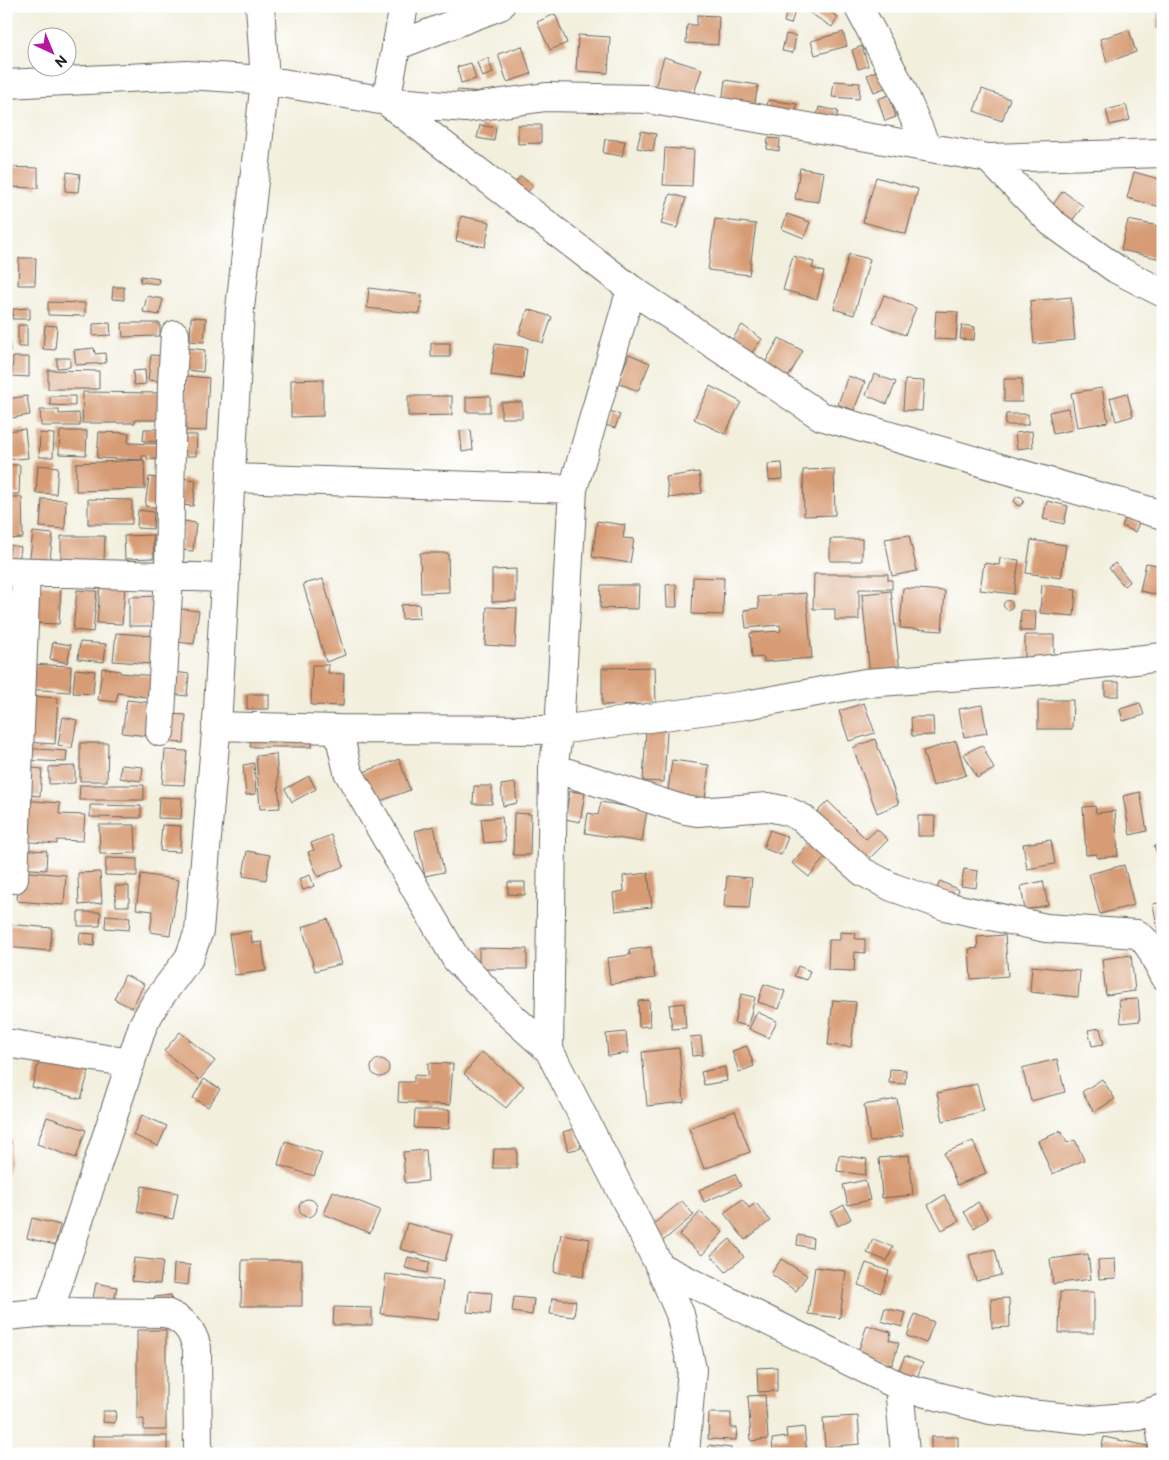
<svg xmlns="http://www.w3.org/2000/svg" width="1169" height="1460" viewBox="0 0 1169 1460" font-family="'Balsamiq Sans',sans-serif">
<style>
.building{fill:#d79c74}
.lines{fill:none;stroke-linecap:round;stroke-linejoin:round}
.minor-casing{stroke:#676660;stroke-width:30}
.minor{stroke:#fff;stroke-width:28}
</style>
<rect width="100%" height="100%" fill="#fff"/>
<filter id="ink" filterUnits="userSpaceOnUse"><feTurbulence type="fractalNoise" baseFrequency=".02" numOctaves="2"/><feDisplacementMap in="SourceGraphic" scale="10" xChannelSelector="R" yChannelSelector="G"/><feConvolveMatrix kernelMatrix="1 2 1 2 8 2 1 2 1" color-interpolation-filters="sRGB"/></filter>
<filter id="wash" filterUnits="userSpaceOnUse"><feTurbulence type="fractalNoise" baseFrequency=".0096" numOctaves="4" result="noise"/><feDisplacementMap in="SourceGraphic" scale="20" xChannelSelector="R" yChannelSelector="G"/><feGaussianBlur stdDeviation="1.12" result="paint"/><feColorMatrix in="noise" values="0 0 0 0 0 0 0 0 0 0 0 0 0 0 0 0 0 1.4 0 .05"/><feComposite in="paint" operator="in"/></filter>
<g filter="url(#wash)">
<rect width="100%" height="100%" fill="#f2efdd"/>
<g id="blocks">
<path class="building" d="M 788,6 L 796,8 L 791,24 L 784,22 Z
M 814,6 L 821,6 L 838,17 L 832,27 L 810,13 Z
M 1158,8 L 1163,8 L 1163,29 L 1157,29 Z
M 555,14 L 567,43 L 550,50 L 537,22 Z
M 697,15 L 719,16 L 718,45 L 686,43 L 687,25 L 697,25 Z
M 1129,30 L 1136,52 L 1107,62 L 1100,39 Z
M 843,32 L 847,46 L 815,55 L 811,41 Z
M 786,34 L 796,36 L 793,53 L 782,51 Z
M 578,35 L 610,37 L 608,73 L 576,71 Z
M 522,46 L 531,74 L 507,82 L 498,54 Z
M 862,46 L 868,66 L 858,69 L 852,50 Z
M 664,57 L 702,69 L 692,99 L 655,88 Z
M 488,58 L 493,73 L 482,77 L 477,62 Z
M 471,63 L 476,79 L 461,83 L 457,67 Z
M 879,70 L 885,88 L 874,92 L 867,75 Z
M 725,80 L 758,85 L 754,108 L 722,104 Z
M 834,81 L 860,83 L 859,99 L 832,97 Z
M 982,89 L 1010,99 L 1002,121 L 974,111 Z
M 457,90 L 483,92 L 455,102 Z
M 889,95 L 896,117 L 885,121 L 878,99 Z
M 768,100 L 797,104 L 795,119 L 766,115 Z
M 1126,105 L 1130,120 L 1110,125 L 1106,110 Z
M 819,107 L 838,111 L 835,125 L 816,121 Z
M 480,125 L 496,128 L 494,141 L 477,138 Z
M 518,125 L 541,125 L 541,143 L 518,144 Z
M 641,131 L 656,134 L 653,151 L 637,148 Z
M 768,138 L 780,139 L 779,151 L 767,149 Z
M 605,139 L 625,141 L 622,156 L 603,153 Z
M 665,148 L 694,150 L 692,186 L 663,185 Z
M 6,167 L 38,168 L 38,188 L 6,187 Z
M 800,168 L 824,172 L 819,202 L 795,199 Z
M 67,172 L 80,174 L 78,192 L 65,191 Z
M 1134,172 L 1163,180 L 1161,207 L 1127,198 Z
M 521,176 L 533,186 L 525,195 L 513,185 Z
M 876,177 L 918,189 L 906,234 L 863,222 Z
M 1063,191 L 1083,206 L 1071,222 L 1051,207 Z
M 670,194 L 686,198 L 677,228 L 661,224 Z
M 787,214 L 810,222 L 804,238 L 782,229 Z
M 461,216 L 490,222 L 485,247 L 456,241 Z
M 715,219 L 756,224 L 749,275 L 708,270 Z
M 1128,220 L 1163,227 L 1161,259 L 1121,250 Z
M 849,254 L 870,259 L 854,315 L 834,309 Z
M 6,255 L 9,270 L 6,271 Z
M 793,256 L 814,262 L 812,268 L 824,272 L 817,299 L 783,290 Z
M 19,258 L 36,258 L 35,285 L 18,285 Z
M 141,276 L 159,279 L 158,284 L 140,282 Z
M 113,287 L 124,287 L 124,300 L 112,299 Z
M 369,288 L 422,295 L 420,314 L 367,308 Z
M 884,295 L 916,308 L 905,335 L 873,322 Z
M 147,296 L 163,299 L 159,315 L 143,312 Z
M 1071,297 L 1075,340 L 1034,344 L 1030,301 Z
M 48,302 L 85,303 L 85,316 L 48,315 Z
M 30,308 L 30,319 L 12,319 L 13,309 Z
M 528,309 L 552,317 L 543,343 L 519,334 Z
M 936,311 L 958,312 L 956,340 L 934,339 Z
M 191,317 L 206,318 L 204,342 L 190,341 Z
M 6,322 L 9,322 L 10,352 L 6,353 Z
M 110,323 L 111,335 L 93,336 L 93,324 Z
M 122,323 L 160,323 L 160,336 L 123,337 Z
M 18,325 L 27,325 L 27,347 L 18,347 Z
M 45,325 L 57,326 L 55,350 L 43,349 Z
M 742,325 L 762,339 L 751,354 L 732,340 Z
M 962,325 L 975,327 L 974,340 L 960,339 Z
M 779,338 L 803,351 L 786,381 L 762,368 Z
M 431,343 L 450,343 L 450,357 L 431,357 Z
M 495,344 L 527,348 L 523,379 L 491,375 Z
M 94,348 L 95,354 L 105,353 L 106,363 L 76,365 L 74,350 Z
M 188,348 L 205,350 L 203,372 L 186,370 Z
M 629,354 L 650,363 L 638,391 L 618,383 Z
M 151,355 L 166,356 L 163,382 L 148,380 Z
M 13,357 L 29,357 L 29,377 L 12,376 Z
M 57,358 L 70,358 L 70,367 L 57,368 Z
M 48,370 L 99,371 L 99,389 L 48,389 Z
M 145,370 L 146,384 L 134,385 L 133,371 Z
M 874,374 L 896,382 L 887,404 L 866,395 Z
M 187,376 L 209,378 L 206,431 L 183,430 Z
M 848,376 L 865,382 L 854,410 L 838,404 Z
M 323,379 L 323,416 L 291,417 L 291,380 Z
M 1004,379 L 1022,379 L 1022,402 L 1004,402 Z
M 905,380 L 924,381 L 922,411 L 903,410 Z
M 710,386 L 741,402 L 725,434 L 694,419 Z
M 1102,388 L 1108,422 L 1077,427 L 1071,393 Z
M 83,392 L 161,393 L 161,420 L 135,420 L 135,423 L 82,423 Z
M 1127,393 L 1133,416 L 1116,421 L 1110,398 Z
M 27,396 L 30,415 L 6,419 L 6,399 Z
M 50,396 L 75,396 L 75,406 L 50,405 Z
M 408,396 L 452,396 L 452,415 L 408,416 Z
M 490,396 L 490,412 L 466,412 L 466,397 Z
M 501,402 L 522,402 L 522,418 L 501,418 Z
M 1068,408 L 1072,430 L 1053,434 L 1049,412 Z
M 40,410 L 59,410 L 59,414 L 79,413 L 80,426 L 41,426 Z
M 610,411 L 620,415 L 615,428 L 605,425 Z
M 1006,414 L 1028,414 L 1028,425 L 1005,425 Z
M 25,429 L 28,458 L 6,460 L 6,431 Z
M 144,429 L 161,429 L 160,442 L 143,441 Z
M 471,430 L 473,450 L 462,452 L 460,431 Z
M 60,431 L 87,431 L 86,455 L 59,454 Z
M 1032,431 L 1033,447 L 1017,449 L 1015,433 Z
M 99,432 L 129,433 L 128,443 L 163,444 L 163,460 L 147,459 L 147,456 L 142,456 L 142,460 L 97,458 Z
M 40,433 L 54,434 L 53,457 L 39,457 Z
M 185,435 L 197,435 L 196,456 L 184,456 Z
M 144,460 L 145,489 L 76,491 L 76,463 Z
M 782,463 L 783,479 L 769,480 L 768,464 Z
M 6,465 L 20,465 L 19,494 L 6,494 Z
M 38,465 L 58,467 L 56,494 L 36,493 Z
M 834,469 L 835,515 L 804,516 L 803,470 Z
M 699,472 L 702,493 L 669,498 L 666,477 Z
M 149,477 L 165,479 L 161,508 L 145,506 Z
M 182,478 L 196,480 L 193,506 L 180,505 Z
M1014.5 501a4.5 4.5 0 1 1 9 0a4.5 4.5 0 1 1-9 0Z
M 6,497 L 22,497 L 23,538 L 6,539 Z
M 42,499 L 66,500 L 65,529 L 40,527 Z
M 88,499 L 132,500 L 132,524 L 88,524 Z
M 1047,501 L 1068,506 L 1064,524 L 1043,519 Z
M 138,510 L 154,512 L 153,529 L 137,528 Z
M 1126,517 L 1139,523 L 1135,532 L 1122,526 Z
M 184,521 L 196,523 L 193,551 L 181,550 Z
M 597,521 L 625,525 L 623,538 L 634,539 L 630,563 L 592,557 Z
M 33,532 L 53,534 L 49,567 L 29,565 Z
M 153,535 L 154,558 L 125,559 L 124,536 Z
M 909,535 L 917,571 L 892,576 L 885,539 Z
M 61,536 L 105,536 L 104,561 L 61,561 Z
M 830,539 L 862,539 L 862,561 L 830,561 Z
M 1031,540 L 1066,545 L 1061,578 L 1026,573 Z
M 10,545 L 21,547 L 19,562 L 8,562 Z
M 420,553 L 448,553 L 449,592 L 421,593 Z
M 1000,558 L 1019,560 L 1014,594 L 980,590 L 984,563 L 999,565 Z
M 1115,563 L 1130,581 L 1124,586 L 1109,568 Z
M 1146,563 L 1163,566 L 1163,596 L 1140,591 Z
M 516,569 L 516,601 L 492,602 L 492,570 Z
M 814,574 L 888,574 L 888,580 L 892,580 L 892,589 L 859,589 L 859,620 L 835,620 L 835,609 L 813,609 Z
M 693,577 L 724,578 L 723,615 L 692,614 Z
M 323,579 L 345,655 L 326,662 L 303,584 Z
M 676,584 L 677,607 L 667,607 L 666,585 Z
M 38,585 L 61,586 L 59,624 L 35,623 Z
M 601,585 L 639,585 L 638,609 L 600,608 Z
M 1042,585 L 1076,589 L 1074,616 L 1040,613 Z
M 100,586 L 125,587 L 122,624 L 97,623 Z
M 6,588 L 19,589 L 16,621 L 6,620 Z
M 903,588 L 945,591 L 942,631 L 900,628 Z
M 77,590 L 97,591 L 93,632 L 73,630 Z
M 891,591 L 900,672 L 870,676 L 862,594 Z
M 806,593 L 812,658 L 764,662 L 764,657 L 752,658 L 750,633 L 781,631 L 780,625 L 746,628 L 744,610 L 759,608 L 758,597 Z
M 158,596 L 158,626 L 129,626 L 129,597 Z
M1003.5 605a4.5 4.5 0 1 1 9 0a4.5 4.5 0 1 1-9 0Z
M 419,604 L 420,618 L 402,619 L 401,605 Z
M 487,607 L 517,608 L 515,647 L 485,645 Z
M 181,609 L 199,611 L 194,644 L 176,642 Z
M 1021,610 L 1036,611 L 1035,631 L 1020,631 Z
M 6,629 L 15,629 L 14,655 L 6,655 Z
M 116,633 L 154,636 L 152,664 L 113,661 Z
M 1025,635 L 1054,635 L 1054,667 L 1025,667 Z
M 53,642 L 71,645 L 67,663 L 50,659 Z
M 80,642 L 106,644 L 104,662 L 78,659 Z
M 6,660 L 12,660 L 12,690 L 6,690 Z
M 28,664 L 71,666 L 70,692 L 26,689 Z
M 312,665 L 329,665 L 328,673 L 344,674 L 343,706 L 311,705 Z
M 655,667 L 656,704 L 602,705 L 602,668 Z
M 102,668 L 120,671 L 120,673 L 156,676 L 153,698 L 118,693 L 116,702 L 98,700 Z
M 75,669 L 95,671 L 93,694 L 73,693 Z
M 175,672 L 189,674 L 187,696 L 172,694 Z
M 1105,682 L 1119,682 L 1119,696 L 1105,696 Z
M 247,694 L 269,694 L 269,709 L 247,709 Z
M 28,696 L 58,698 L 55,744 L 24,742 Z
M 127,700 L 153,703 L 148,736 L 122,733 Z
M 1038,700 L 1073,700 L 1072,729 L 1038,729 Z
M 864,703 L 875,733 L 849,741 L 839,711 Z
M 1140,703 L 1144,715 L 1123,721 L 1120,709 Z
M 982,705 L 987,733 L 964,737 L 959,709 Z
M 169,714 L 186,715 L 184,743 L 167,742 Z
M 63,717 L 77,720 L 72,748 L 58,745 Z
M 911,717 L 933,717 L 934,735 L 912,736 Z
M 646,730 L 667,731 L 664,782 L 643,781 Z
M 251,732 L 312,733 L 312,747 L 250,747 Z
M 875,739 L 899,804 L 877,813 L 853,748 Z
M 956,741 L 966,775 L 933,786 L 923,751 Z
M 80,743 L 108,743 L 107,781 L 80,781 Z
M 982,745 L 994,769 L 977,778 L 964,754 Z
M 22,748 L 67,751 L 66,762 L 21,760 Z
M 165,750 L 187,751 L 184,785 L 162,784 Z
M 276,754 L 280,808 L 260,809 L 256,756 Z
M 399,759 L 410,790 L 372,804 L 361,773 Z
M 672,760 L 709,765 L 705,801 L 667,797 Z
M 254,763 L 256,794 L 246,795 L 243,765 Z
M 121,765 L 143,767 L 141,781 L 120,778 Z
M 75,766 L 75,783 L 49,784 L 49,767 Z
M 24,767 L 42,769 L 40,796 L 21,794 Z
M 309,776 L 316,789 L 292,802 L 285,789 Z
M 515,783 L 517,803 L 503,806 L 501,785 Z
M 80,785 L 144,785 L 144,800 L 79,800 Z
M 474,786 L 492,786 L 492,804 L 473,804 Z
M 570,791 L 585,793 L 580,822 L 565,819 Z
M 1140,792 L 1147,831 L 1130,835 L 1123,796 Z
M 159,797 L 182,798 L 181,819 L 158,818 Z
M 22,800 L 60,803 L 59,814 L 85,815 L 83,841 L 57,840 L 57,844 L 19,841 Z
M 828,801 L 866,839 L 877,829 L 888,840 L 861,867 L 812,817 Z
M 601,802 L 647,810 L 642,842 L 585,833 L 588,813 L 598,815 Z
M 90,805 L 141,806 L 141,818 L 90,817 Z
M 1095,806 L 1096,813 L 1115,811 L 1118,856 L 1097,858 L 1097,854 L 1086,855 L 1083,807 Z
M 514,813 L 531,814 L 530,855 L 513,855 Z
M 918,816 L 935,816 L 934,836 L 918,836 Z
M 502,817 L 505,841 L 484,843 L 481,819 Z
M 99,825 L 135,825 L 136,853 L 100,854 Z
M 162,825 L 181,826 L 180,852 L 160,851 Z
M 434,826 L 444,872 L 425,876 L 415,831 Z
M 770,830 L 788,837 L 781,855 L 763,848 Z
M 331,835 L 344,866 L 318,877 L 308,852 L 314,850 L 311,843 Z
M 1051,840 L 1055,864 L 1027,869 L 1023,844 Z
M 810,842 L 826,856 L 809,877 L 792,863 Z
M 1163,843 L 1163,867 L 1154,846 Z
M 19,849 L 47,851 L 46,870 L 18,868 Z
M 247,851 L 270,855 L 266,880 L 243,876 Z
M 106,858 L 137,859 L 137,876 L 105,875 Z
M 1124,865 L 1134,905 L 1100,914 L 1089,874 Z
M 964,869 L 978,871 L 976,888 L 961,886 Z
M 19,871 L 66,875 L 64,905 L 17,901 Z
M 100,872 L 102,903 L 79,905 L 78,873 Z
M 648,873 L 652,907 L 615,911 L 613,893 L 624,891 L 623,876 Z
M 141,874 L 179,880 L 170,935 L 150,932 L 153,911 L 136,909 Z
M 310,875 L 314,886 L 303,890 L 299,879 Z
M 727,876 L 752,878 L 749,908 L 724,907 Z
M 940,881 L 959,890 L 952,904 L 934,896 Z
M 1043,881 L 1048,905 L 1025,910 L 1021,886 Z
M 508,882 L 525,882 L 525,895 L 508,894 Z
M 115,886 L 129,886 L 129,906 L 116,906 Z
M 1163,902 L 1163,954 L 1162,954 L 1153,904 Z
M 78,912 L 101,912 L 100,926 L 78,926 Z
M 106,915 L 130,917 L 129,930 L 105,928 Z
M 328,919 L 341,964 L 315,971 L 302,927 Z
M 6,924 L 52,928 L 50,951 L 6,947 Z
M 251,931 L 252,943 L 262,942 L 266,971 L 235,975 L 229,934 Z
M 840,932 L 856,933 L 855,939 L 865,939 L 865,953 L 855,952 L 854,971 L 828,970 L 829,940 L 840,940 Z
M 80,933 L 95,934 L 94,946 L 79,944 Z
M 1005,935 L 1008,976 L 971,979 L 969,949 L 978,948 L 977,937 Z
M 651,947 L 655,978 L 610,984 L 607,958 L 630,955 L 629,950 Z
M 479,948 L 527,949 L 527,969 L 479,969 Z
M 1131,955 L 1135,991 L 1106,995 L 1102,959 Z
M 798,966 L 810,971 L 807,980 L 794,976 Z
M 1032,966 L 1080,971 L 1078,997 L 1030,992 Z
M 125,975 L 144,984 L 132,1008 L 114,999 Z
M 764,984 L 785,991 L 779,1009 L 758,1002 Z
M 741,994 L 755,997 L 748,1026 L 734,1023 Z
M 1138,999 L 1140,1021 L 1121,1023 L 1119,1000 Z
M 649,1000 L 650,1026 L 639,1027 L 638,1001 Z
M 833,1000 L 856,1002 L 851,1047 L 828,1045 Z
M 684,1003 L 686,1028 L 672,1029 L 669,1005 Z
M 757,1012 L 777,1021 L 769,1038 L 749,1029 Z
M 1100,1028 L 1104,1044 L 1092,1046 L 1088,1030 Z
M 180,1032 L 215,1061 L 199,1080 L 164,1051 Z
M 626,1032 L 628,1053 L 608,1056 L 606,1034 Z
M 701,1036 L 703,1055 L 692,1056 L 690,1037 Z
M 747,1046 L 754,1066 L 739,1072 L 732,1051 Z
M 679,1048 L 684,1102 L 647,1106 L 642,1052 Z
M 482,1052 L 524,1086 L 506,1108 L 464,1074 Z
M 40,1058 L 89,1071 L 81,1099 L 32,1087 Z
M 1057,1059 L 1065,1092 L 1031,1101 L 1022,1068 Z
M371 1068a9 9 0 1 1 18 0a9 9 0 1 1-18 0Z
M 428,1063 L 453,1064 L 450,1105 L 398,1102 L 399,1082 L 414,1082 L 414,1075 L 428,1076 Z
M 725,1067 L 727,1081 L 704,1085 L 701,1072 Z
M 890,1069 L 906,1070 L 905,1084 L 889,1083 Z
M 204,1079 L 220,1089 L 208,1107 L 193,1098 Z
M 1102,1079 L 1115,1099 L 1094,1112 L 1082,1092 Z
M 977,1084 L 984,1111 L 943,1121 L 937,1093 Z
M 897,1099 L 903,1136 L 870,1142 L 864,1105 Z
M 415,1110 L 450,1110 L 449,1129 L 414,1128 Z
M 735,1111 L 750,1152 L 704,1169 L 689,1128 Z
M 142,1115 L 167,1126 L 158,1146 L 133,1135 Z
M 47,1117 L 86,1130 L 76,1158 L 37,1144 Z
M 576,1128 L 581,1148 L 568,1151 L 563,1132 Z
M 1061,1131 L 1067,1143 L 1075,1140 L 1084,1160 L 1052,1174 L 1038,1141 Z
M 6,1139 L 11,1140 L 8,1173 L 6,1173 Z
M 285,1141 L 322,1153 L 314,1176 L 278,1165 Z
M 973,1141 L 986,1173 L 957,1185 L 944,1153 Z
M 494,1149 L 517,1149 L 517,1168 L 493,1168 Z
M 426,1150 L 428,1181 L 405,1183 L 403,1152 Z
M 839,1155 L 867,1159 L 865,1175 L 837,1171 Z
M 909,1155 L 913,1195 L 882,1198 L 879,1158 Z
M 735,1174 L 741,1186 L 704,1202 L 699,1190 Z
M 865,1180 L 870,1200 L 848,1205 L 843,1185 Z
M 142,1186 L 178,1193 L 173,1219 L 137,1212 Z
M 333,1191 L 380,1210 L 370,1233 L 324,1214 Z
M 944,1195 L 959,1221 L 942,1230 L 928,1205 Z
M 742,1199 L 749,1208 L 756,1203 L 770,1221 L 745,1240 L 724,1213 Z
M299 1208a9 9 0 1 1 18 0a9 9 0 1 1-18 0Z
M 682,1201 L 694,1215 L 658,1245 L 646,1230 Z
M 978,1202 L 988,1219 L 974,1228 L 964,1212 Z
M 844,1205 L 851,1219 L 838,1226 L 831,1212 Z
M 700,1212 L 723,1232 L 702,1255 L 679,1235 Z
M 32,1218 L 60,1225 L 55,1245 L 27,1238 Z
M 407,1223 L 452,1235 L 445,1261 L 400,1249 Z
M 561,1234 L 590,1239 L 583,1277 L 554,1272 Z
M 798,1235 L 813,1238 L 812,1248 L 797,1245 Z
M 730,1239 L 744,1257 L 726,1272 L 711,1255 Z
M 873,1239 L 893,1247 L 887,1261 L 867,1253 Z
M 995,1249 L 1001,1275 L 976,1281 L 969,1255 Z
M 1088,1254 L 1091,1279 L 1053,1284 L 1050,1259 Z
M 408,1257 L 430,1262 L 427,1273 L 405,1268 Z
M 134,1258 L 163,1261 L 160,1284 L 132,1281 Z
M 781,1259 L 807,1275 L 796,1291 L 771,1274 Z
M 1115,1259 L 1116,1278 L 1099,1279 L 1098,1260 Z
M 242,1260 L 302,1260 L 302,1306 L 241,1306 Z
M 866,1263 L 889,1271 L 881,1293 L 858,1285 Z
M 174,1264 L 190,1265 L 188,1285 L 173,1283 Z
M 815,1267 L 846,1271 L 840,1318 L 808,1314 Z
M 386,1274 L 443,1281 L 438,1320 L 381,1314 Z
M 96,1283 L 117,1287 L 113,1306 L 92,1303 Z
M 469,1291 L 492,1293 L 490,1314 L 467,1312 Z
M 1060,1292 L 1094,1292 L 1094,1333 L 1059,1333 Z
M 171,1295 L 172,1304 L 155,1305 L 154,1297 Z
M 1163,1295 L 1163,1307 L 1162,1307 L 1159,1296 Z
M 514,1297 L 534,1299 L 532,1315 L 512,1312 Z
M 552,1298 L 576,1301 L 574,1317 L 550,1314 Z
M 1009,1298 L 1010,1327 L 992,1328 L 991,1299 Z
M 334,1307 L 372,1308 L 372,1325 L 333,1325 Z
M 885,1308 L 906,1313 L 902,1327 L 881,1321 Z
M 915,1314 L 934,1322 L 926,1343 L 907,1336 Z
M 867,1325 L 891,1332 L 889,1340 L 899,1343 L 892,1365 L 857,1355 Z
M 137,1330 L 166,1330 L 166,1430 L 144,1430 L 144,1419 L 137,1419 Z
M 905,1356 L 923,1363 L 915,1382 L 897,1374 Z
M 777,1367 L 777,1391 L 758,1392 L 757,1368 Z
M 765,1395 L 768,1439 L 751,1441 L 748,1396 Z
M 103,1411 L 116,1411 L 115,1423 L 103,1422 Z
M 709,1413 L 731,1413 L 731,1428 L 737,1428 L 736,1440 L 708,1439 Z
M 858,1416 L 860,1444 L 825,1447 L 823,1418 Z
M 804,1427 L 807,1454 L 773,1454 L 772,1439 L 787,1437 L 786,1429 Z
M 93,1436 L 167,1436 L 167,1454 L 93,1454 Z
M 931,1437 L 958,1437 L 958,1454 L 931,1454 Z
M 1104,1437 L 1148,1446 L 1146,1454 L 1100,1454 Z
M 709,1445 L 731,1448 L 730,1454 L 708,1454 Z
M 843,1448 L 843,1454 L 831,1454 L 830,1449 Z"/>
</g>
</g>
<g filter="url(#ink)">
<use href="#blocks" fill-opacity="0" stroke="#676660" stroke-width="1"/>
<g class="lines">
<g class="minor-casing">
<path id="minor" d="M 858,6 L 902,89 L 926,146
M 396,46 L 500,6
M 6,84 L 187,75 L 265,80 L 386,101 L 466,108 L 546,97 L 647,99 L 988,158 L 1163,153
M 386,101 L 631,289 L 821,416 L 1163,515
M 386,101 L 404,6
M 988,158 L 1051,222 L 1116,269 L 1163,293
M 631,289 L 573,489 L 559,730 L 553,768 L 549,1050 L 660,1267 L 680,1314 L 692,1369 L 685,1454
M 232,478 L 573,489
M 6,571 L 226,578
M 216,726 L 338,729
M 160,732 L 169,575 L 172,382 L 175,335
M 553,768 L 685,810 L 697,812 L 768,807 L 787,811 L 802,818 L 863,872 L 892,887 L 945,906 L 1046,928 L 1137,934 C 1152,944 1155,960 1163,975
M 14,879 L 26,572
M 6,1043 L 131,1063
M 549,1050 L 510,1015 L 456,959 L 348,772 L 338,729 L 559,730 L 746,705 L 865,683 L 1033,671 L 1163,657
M 660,1267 L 899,1386 L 990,1410 L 1091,1420 L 1138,1416 L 1163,1408
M 49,1312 L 143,1025 L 156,1002 L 189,958 L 199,931 L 218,709 L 240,309 L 265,80 L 260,6
M 6,1316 L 49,1312 L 166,1313 C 184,1320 192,1329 197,1348 L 198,1454
M 899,1386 L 905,1454
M 1158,1410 L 1163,1447"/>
</g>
<use href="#minor" class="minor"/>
</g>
</g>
<rect width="1169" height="1460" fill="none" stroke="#fff" stroke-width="25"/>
<g transform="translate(52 52) rotate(136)"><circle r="24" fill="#ffffff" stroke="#a4a4a4"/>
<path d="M0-4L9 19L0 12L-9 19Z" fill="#b5179e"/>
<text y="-8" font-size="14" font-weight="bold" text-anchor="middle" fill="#1c1c1c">N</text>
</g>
</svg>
